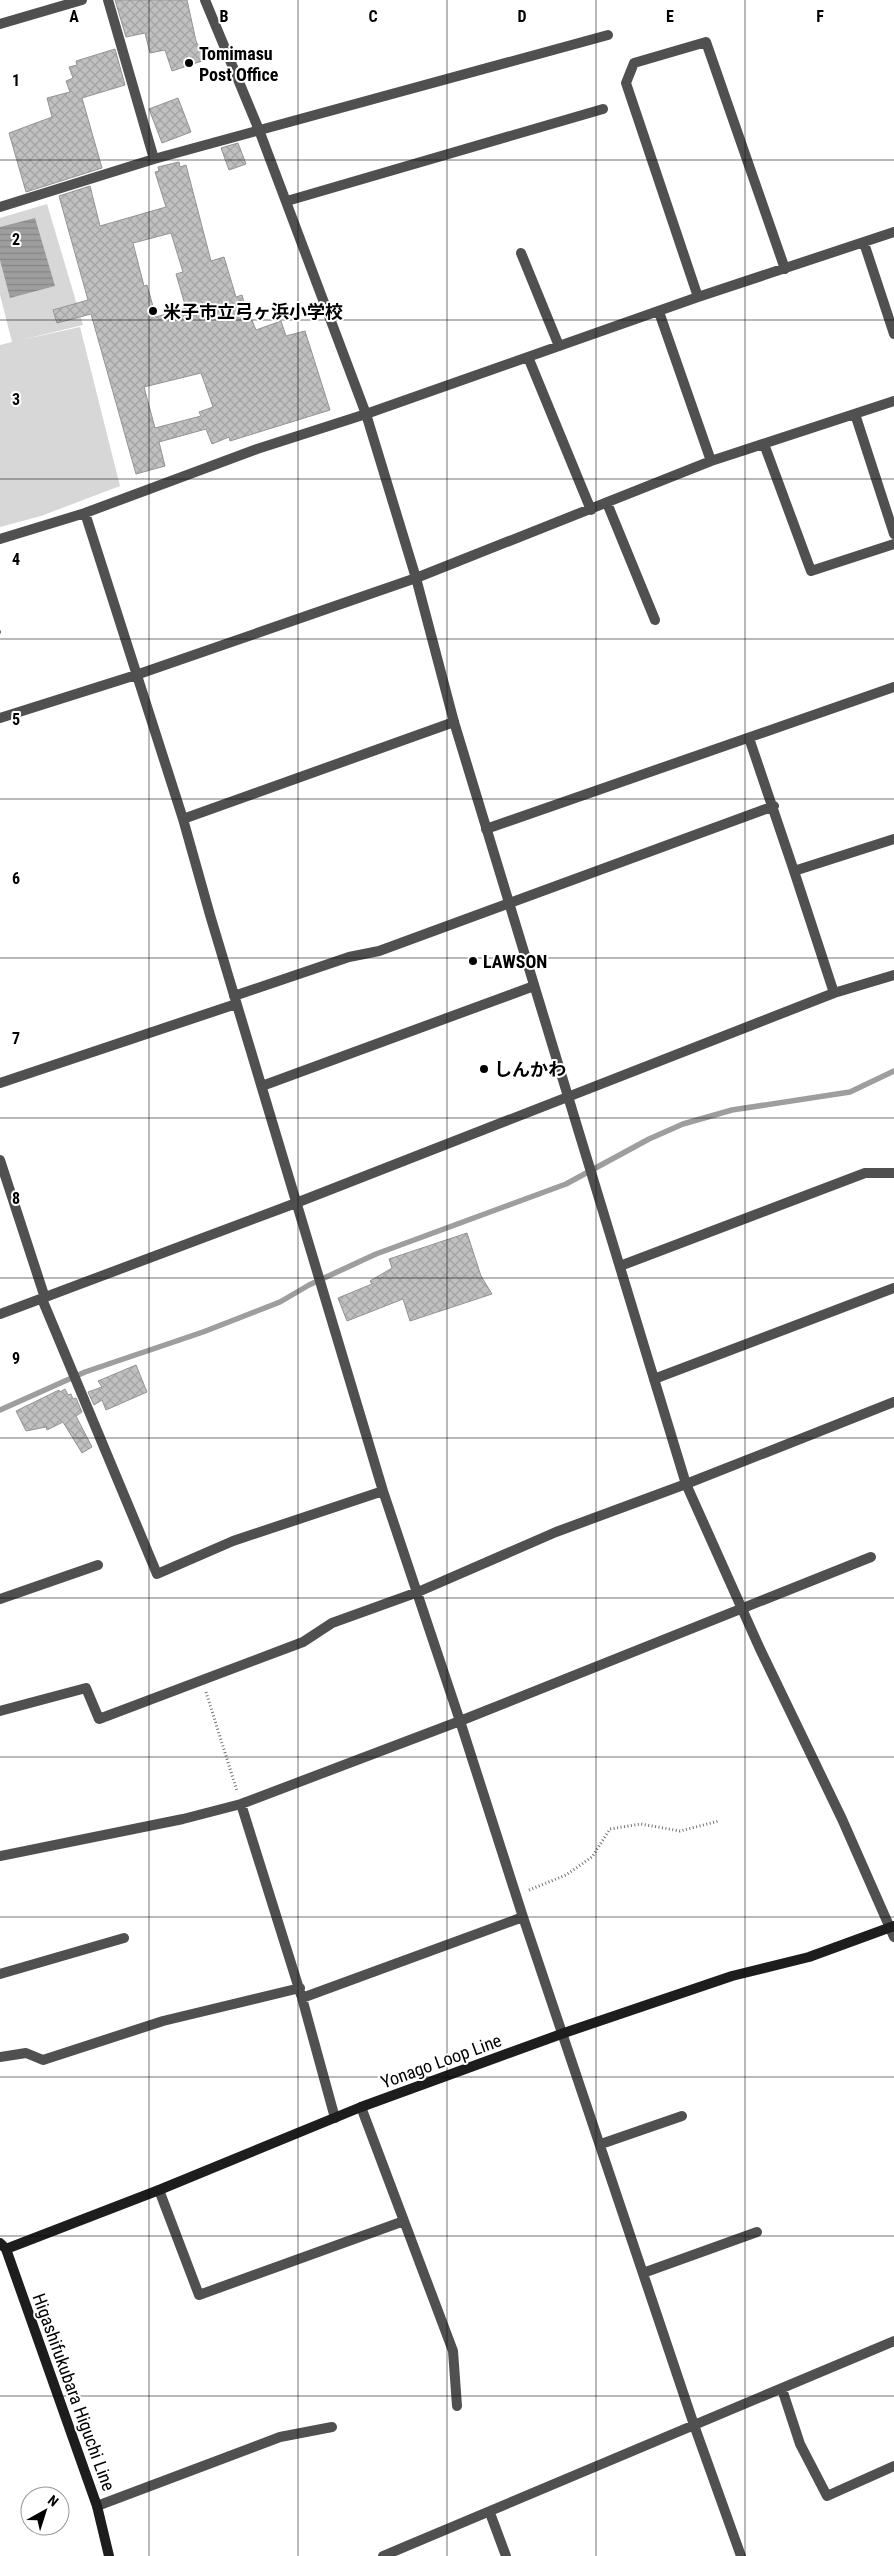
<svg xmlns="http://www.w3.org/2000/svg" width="894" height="2556" viewBox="0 0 894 2556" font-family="'Roboto Condensed','Noto Sans JP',sans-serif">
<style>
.green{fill:#d7d7d7}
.water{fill:url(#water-rules)}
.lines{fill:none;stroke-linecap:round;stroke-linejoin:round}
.stream{stroke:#9e9e9e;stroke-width:5.5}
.building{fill:url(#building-cross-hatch);stroke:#949494;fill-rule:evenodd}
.path{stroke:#727272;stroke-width:3;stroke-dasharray:1 2.5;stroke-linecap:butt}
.minor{stroke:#505050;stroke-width:10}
.tertiary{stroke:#505050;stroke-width:10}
.secondary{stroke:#1d1d1d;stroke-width:10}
.grid{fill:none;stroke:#000;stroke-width:1;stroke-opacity:0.55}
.poi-dot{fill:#000;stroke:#fff;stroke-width:2}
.labels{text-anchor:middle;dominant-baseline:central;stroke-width:4;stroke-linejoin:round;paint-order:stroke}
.poi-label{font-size:18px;font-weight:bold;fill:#000;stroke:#fff;text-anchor:start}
.street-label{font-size:18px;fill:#000;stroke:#fff}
.grid-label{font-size:16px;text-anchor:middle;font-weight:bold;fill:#000;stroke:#fff;stroke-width:4;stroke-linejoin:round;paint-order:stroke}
</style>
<defs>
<pattern id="water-rules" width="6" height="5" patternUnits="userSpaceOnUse" patternTransform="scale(1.25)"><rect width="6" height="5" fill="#9e9e9e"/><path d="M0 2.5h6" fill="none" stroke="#868686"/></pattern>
<pattern id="building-cross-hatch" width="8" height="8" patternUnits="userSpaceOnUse" patternTransform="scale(1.25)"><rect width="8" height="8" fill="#c0c0c0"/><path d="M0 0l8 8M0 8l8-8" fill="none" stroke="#a3a3a3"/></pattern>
</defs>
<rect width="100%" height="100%" fill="#fff"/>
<path class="green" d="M 47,204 L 83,325 L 21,340 L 80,327 L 120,486 L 41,516 L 0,527 L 0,345 L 12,342 L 0,295 L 0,218 Z"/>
<path class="water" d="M 35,218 L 55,286 L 10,298 L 0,260 L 0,227 Z"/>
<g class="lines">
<path class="stream" d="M 0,1410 L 85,1372 L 203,1332 L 280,1302 L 309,1285 L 376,1254 L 566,1184 L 649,1139 L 683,1124 L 732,1110 L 850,1092 L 894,1071"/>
</g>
<path class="building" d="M 115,0 L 187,0 L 196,41 L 205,60 L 172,71 L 165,50 L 150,53 L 145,33 L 126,37 Z
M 115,49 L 125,85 L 82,98 L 102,168 L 26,192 L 9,133 L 52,117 L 47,98 L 70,92 L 66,81 L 73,78 L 69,67 L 77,65 L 76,61 Z
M 178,98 L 191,132 L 162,143 L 149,109 Z
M 238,143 L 246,164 L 229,170 L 221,148 Z
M 179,162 L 180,167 L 186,165 L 211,261 L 224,257 L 236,297 L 242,295 L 247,314 L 249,313 L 256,330 L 281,321 L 286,336 L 305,331 L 330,410 L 230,441 L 229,437 L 212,444 L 206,429 L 159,442 L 165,466 L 136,474 L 91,314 L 57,323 L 53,310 L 88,300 L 59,196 L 90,186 L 100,226 L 166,207 L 155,172 L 159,171 L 158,167 ZM 171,233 L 183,272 L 176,274 L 186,308 L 156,317 L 147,285 L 144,286 L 133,243 ZM 201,373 L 213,407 L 199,412 L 201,416 L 155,428 L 144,387 Z
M 467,1233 L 481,1276 L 492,1294 L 410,1321 L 403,1299 L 347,1321 L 338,1298 L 372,1284 L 370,1281 L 392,1268 L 389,1259 Z
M 136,1365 L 147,1392 L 106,1410 L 102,1400 L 94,1405 L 88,1392 L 102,1387 L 98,1381 Z
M 65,1389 L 68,1395 L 71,1394 L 73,1399 L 76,1398 L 82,1412 L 76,1416 L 92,1447 L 82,1453 L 63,1422 L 47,1430 L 46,1427 L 26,1431 L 16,1411 L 59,1390 L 60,1392 Z"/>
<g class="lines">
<path class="path" d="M 0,632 L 2,632
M 206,1692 L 237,1791
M 529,1890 L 566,1875 L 592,1857 L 610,1829 L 641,1824 L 680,1831 L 719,1821"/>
<path class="minor" d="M 0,24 L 82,0
M 154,159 L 608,35
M 287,201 L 603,109
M 0,207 L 154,159 L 108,0
M 864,243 L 894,334
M 521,253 L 559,346
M 698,297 L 626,83 L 634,63 L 706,42 L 785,269
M 659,312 L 711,461
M 528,357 L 591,510
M 855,414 L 894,534
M 764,444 L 811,571 L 894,544
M 607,503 L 655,620
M 85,513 L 183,819 L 210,915 L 383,1491 L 460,1721 L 523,1917 L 694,2425 L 741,2556
M 0,539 L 85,513 L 257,449 L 366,414 L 698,297 L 894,232
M 0,718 L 136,675 L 416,578 L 711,461 L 894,401
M 749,738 L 794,871
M 183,819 L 454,722
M 486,829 L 894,687
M 834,993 L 794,871 L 894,839
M 234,996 L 349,957 L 379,951 L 774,806
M 0,1083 L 236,1004
M 262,1086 L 534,986
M 0,1160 L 45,1298
M 620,1266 L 865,1173 L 894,1173
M 42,1299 L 157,1574 L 233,1541 L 383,1491
M 0,1314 L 296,1203 L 834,993 L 894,975
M 654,1379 L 894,1288
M 0,1599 L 98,1565
M 0,1711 L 86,1688 L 99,1719 L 303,1642 L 332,1623 L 418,1592 L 556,1532 L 686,1484 L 894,1402
M 241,1804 L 301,1995
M 0,1856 L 183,1819 L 241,1804 L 460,1721 L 871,1557
M 0,1974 L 124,1938
M 0,2057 L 26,2053 L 43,2060 L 163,2021 L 300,1988
M 361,2107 L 404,2221
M 335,2118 L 302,1998 L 523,1917
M 601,2144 L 682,2116
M 159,2190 L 199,2295 L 404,2221 L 453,2351 L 457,2406
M 643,2273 L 757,2232
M 782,2389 L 800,2444 L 827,2496 L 894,2466
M 97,2506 L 280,2437 L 332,2427
M 490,2513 L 506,2556
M 383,2556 L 894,2341"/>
<path class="tertiary" d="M 205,0 L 259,130 L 366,414 L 416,578 L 454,722 L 686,1484 L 760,1649 L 842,1819 L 894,1937"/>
<path class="secondary" d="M 0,2243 L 6,2249 L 97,2506 L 109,2556
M 6,2249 L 159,2190 L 361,2107 L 564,2033 L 732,1976 L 809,1957 L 894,1926"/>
</g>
<path class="grid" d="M 149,0 L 149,2556M 298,0 L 298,2556M 447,0 L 447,2556M 596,0 L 596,2556M 745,0 L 745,2556M 0,160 L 894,160M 0,320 L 894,320M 0,479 L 894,479M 0,639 L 894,639M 0,799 L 894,799M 0,958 L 894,958M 0,1118 L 894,1118M 0,1278 L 894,1278M 0,1438 L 894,1438M 0,1598 L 894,1598M 0,1757 L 894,1757M 0,1917 L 894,1917M 0,2077 L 894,2077M 0,2236 L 894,2236M 0,2396 L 894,2396"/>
<g class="poi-dot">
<circle cx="189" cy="63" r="5"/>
<circle cx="153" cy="311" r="5"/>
<circle cx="473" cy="961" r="5"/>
<circle cx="484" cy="1069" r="5"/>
</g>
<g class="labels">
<g class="poi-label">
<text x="199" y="53">Tomimasu<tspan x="199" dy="21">Post Office</tspan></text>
<text x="163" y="311">米子市立弓ヶ浜小学校</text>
<text x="483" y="961">LAWSON</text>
<text x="494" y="1069">しんかわ</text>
</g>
<g class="street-label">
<text transform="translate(441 2061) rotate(-20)">Yonago Loop Line</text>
<text transform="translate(74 2392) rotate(70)">Higashifukubara Higuchi Line</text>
</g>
</g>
<g class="grid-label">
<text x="74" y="22">A</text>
<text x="224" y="22">B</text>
<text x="373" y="22">C</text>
<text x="522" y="22">D</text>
<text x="670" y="22">E</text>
<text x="820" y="22">F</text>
<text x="16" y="86">1</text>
<text x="16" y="245">2</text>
<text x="16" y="405">3</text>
<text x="16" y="565">4</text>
<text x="16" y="725">5</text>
<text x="16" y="884">6</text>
<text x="16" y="1044">7</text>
<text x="16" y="1204">8</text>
<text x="16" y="1364">9</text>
</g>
<g transform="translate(45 2511) rotate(39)"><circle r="24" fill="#ffffff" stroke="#999999"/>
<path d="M0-4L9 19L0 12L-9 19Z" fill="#000000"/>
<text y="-8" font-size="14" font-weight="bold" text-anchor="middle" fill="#000000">N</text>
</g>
</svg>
